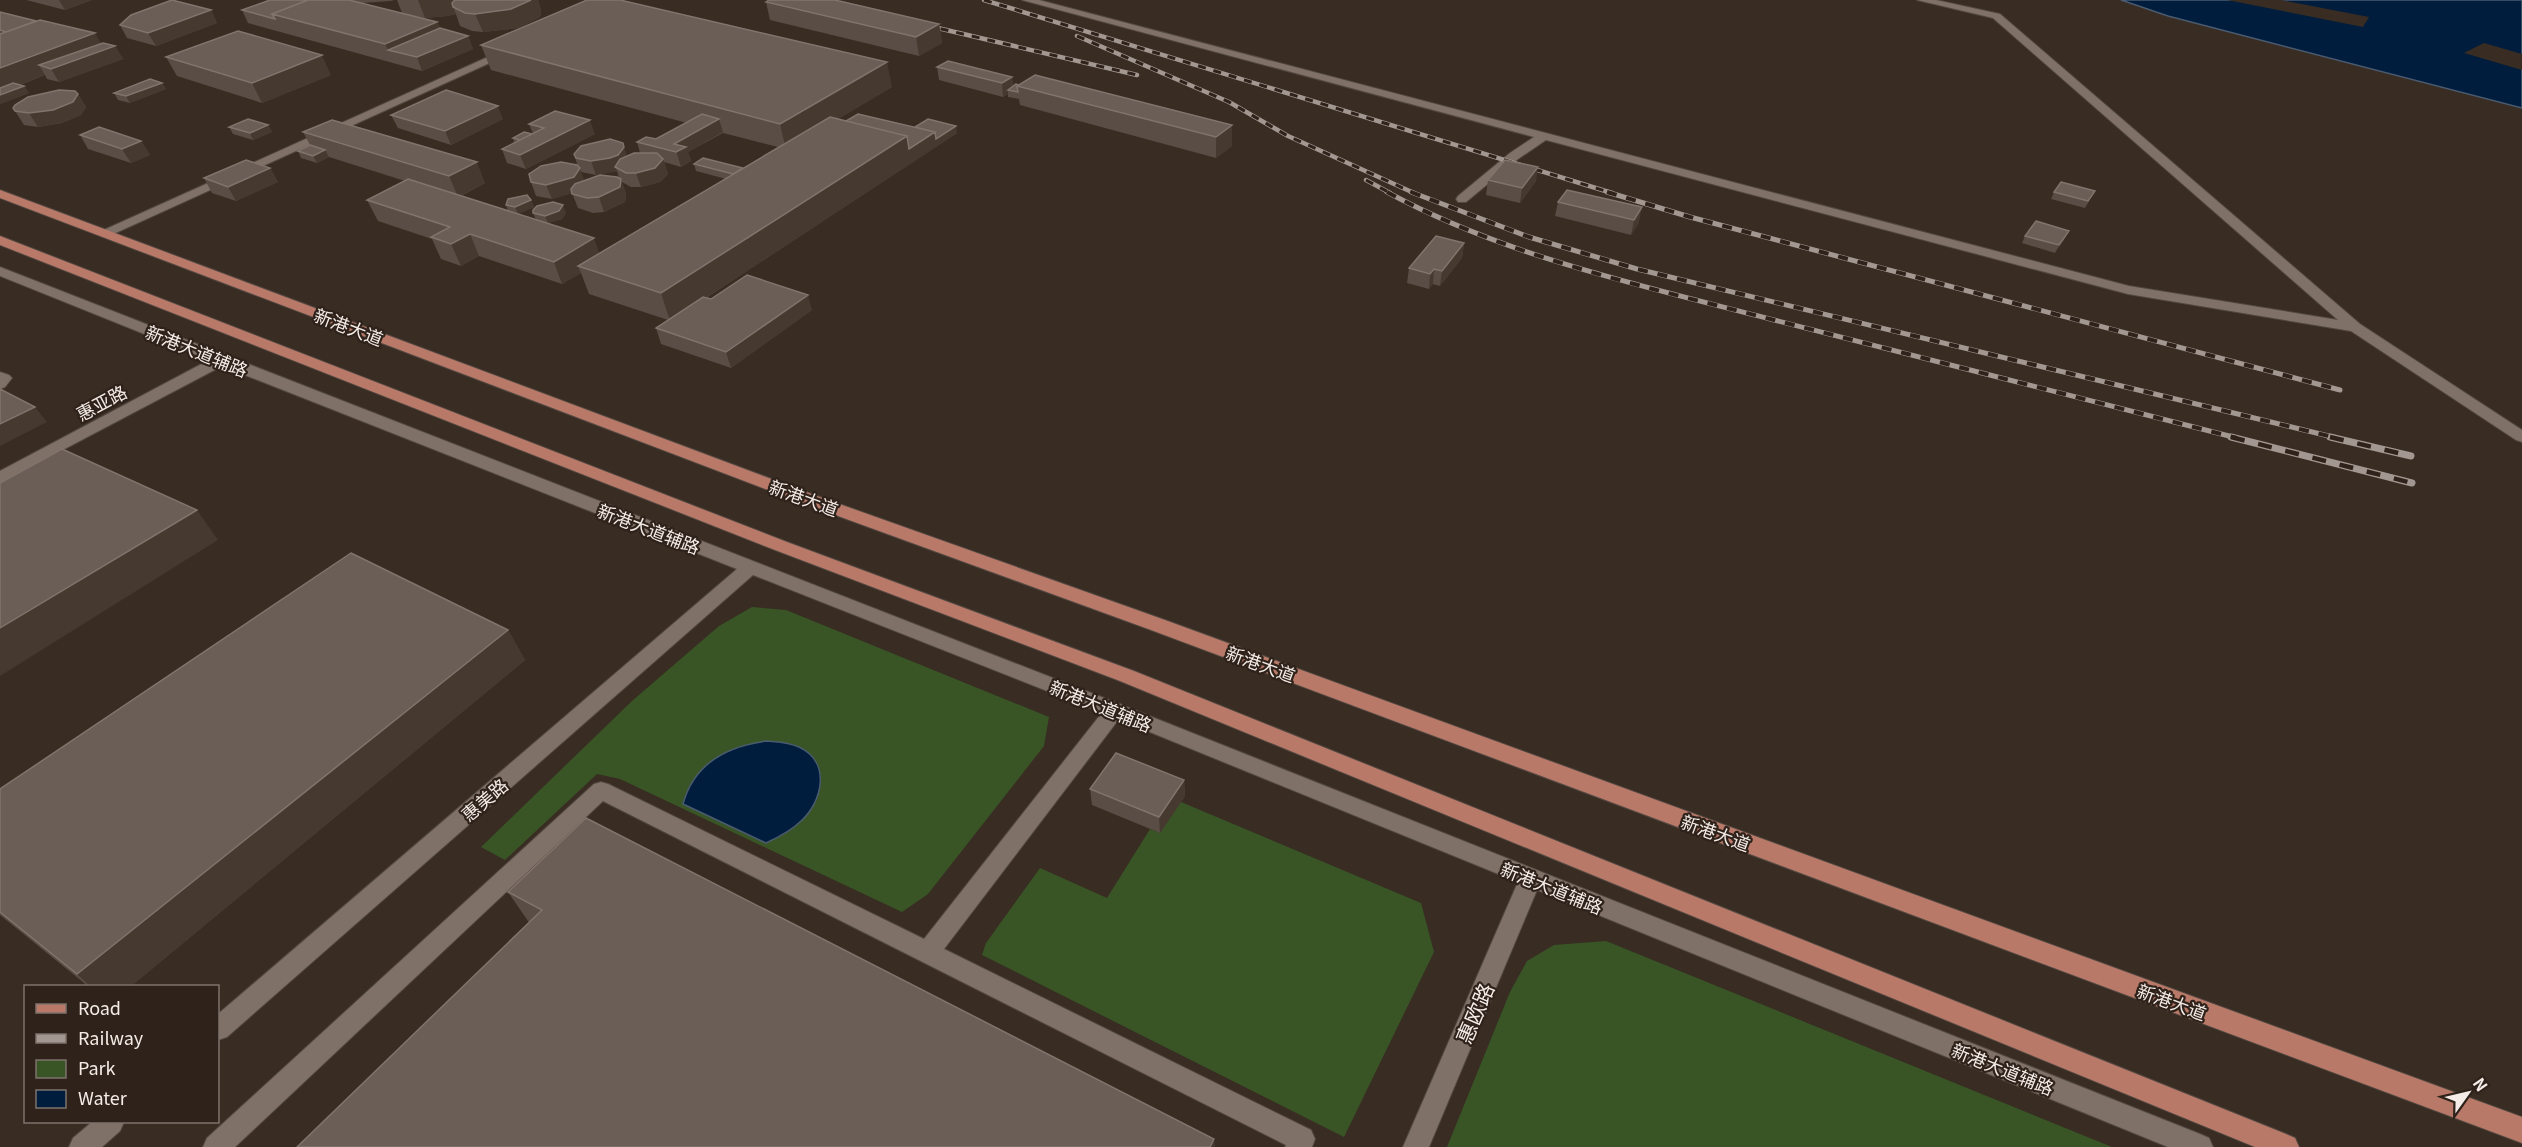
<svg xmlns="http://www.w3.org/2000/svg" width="2522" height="1147" viewBox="0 0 2522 1147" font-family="Georgia,'Noto Sans SC',serif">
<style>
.green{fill:#395526}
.water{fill:#001d3d;stroke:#4a5b70;stroke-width:1.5}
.pier{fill:#382c23}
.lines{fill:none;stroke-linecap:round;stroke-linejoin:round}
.lane-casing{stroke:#524841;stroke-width:2}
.street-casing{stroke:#524841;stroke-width:2}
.primary-casing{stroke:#524841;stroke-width:2}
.lane{fill:#7f7167;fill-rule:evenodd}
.street{fill:#7f7167;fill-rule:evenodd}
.primary{fill:#b97968;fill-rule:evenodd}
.rail-far2-casing{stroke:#a29891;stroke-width:4.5}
.rail-far1-casing{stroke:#a29891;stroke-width:5}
.rail-casing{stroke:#a29891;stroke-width:7}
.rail-far2{stroke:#2e221a;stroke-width:3;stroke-dasharray:8;stroke-linecap:butt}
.rail-far1{stroke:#2e221a;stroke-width:4;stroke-dasharray:10;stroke-linecap:butt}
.rail{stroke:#2e221a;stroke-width:4.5;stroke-dasharray:14;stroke-linecap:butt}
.wall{fill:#5a4d45;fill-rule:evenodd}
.shaded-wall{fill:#453930}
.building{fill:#6a5e57;stroke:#80746d;stroke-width:1.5}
.labels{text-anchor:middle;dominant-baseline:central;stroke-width:4.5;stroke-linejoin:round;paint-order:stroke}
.street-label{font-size:18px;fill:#f5ece7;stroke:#2e221a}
.near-street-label{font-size:21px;fill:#f5ece7;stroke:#2e221a}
</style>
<rect width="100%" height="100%" fill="#382c23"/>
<path class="green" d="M 752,607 L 786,610 L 1049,717 L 1044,746 L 928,894 L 902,912 L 620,779 L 597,774 L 505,860 L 481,847 L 632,701 L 719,626 Z
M 1181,802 L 1421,903 L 1434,952 L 1344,1137 L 982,955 L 986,943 L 1040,868 L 1107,898 L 1150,829 L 1160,833 Z
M 1606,941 L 2112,1147 L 1447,1147 L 1510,992 L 1527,961 L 1554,945 Z"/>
<path class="water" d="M 2121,0 L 2522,0 L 2522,108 L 2168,16 Z
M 767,741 C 778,742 788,742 799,747 C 831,762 823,801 801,821 C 791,831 779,837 766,843 L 683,804 C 694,764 727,746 767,741 Z"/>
<path class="pier" d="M 2227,0 L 2281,0 L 2369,17 L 2363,27 Z
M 2484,43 L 2522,54 L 2522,70 L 2464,53 Z"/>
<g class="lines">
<g class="lane-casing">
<path id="lane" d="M 1022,0 L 1039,0 L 2129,286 L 2338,320 L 1993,18 L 1917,0 L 1936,0 L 2000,14 L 2360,324 L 2522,430 L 2522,442 L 2516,440 L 2351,331 L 2128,294 L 1546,140 L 1518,159 L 1466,202 L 1458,202 L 1456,199 L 1458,196 L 1510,153 L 1534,137 Z
M 510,47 L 515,50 L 514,52 L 109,236 L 104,237 L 97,233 Z
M 0,372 L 9,375 L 12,378 L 5,387 L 0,389 Z
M 1115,702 L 1122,705 L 1125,710 L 1122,715 L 944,949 L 1311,1130 L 1315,1139 L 1312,1147 L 1285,1147 L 1286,1145 L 603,801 L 235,1147 L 203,1147 L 207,1138 L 594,784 L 601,782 L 608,784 L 924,939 L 1108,705 Z"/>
</g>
<g class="street-casing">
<path id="street" d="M 0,267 L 1122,705 L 2200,1134 L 2209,1138 L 2213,1147 L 2168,1147 L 1537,890 L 1429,1147 L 1403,1147 L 1518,882 L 1108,715 L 753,575 L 227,1037 L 218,1040 L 218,1014 L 737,569 L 222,366 L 0,483 L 0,471 L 209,360 L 0,276 Z
M 92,1122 L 124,1122 L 120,1131 L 102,1147 L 69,1147 L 73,1138 Z"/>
</g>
<g class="primary-casing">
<path id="primary" d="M 0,190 L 817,496 L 1165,620 L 2522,1117 L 2522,1143 L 1151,630 L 805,504 L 0,198 Z
M 0,236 L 787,542 L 1134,671 L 2286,1134 L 2295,1138 L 2299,1147 L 2255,1147 L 1120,681 L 775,550 L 0,245 Z"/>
</g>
<use href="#lane" class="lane"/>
<use href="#street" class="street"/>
<use href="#primary" class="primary"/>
<g class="rail-far2-casing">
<path id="rail-far2" d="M 984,0 L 1612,193
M 925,25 L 1137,75
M 1077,36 L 1229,102 L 1288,136 L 1414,193
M 1366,180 L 1390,193"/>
</g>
<g class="rail-far1-casing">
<path id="rail-far1" d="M 1387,192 C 1507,257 1643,286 1774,320 C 1928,359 2083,399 2237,438
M 1411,192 L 1529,237 L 1637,269 L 2337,438
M 1607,192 L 1690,217 L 2340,390"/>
</g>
<g class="rail-casing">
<path id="rail" d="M 2231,437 L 2412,483
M 2330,437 L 2411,456"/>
</g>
<use href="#rail-far2" class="rail-far2"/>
<use href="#rail-far1" class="rail-far1"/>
<use href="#rail" class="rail"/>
</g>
<path class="wall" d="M 26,0 L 92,0 L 65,10 Z
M 350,0 L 395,0 L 390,1 L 362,3 Z
M 397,0 L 538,0 L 541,10 L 540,17 L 518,28 L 483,32 L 472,31 L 460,26 L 456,14 L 447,16 L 425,18 L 409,15 L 437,22 L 440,28 L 468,36 L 473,49 L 422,71 L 248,23 L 242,10 L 402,13 Z
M 766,2 L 939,24 L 942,43 L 919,56 L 770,20 Z
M 211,10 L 217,23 L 156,46 L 127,38 L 120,25 Z
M 0,12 L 101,43 L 115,46 L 123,59 L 59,82 L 47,79 L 45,75 L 20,85 L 24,86 L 29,93 L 0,104 Z
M 481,45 L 892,87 L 838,119 L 846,121 L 915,127 L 957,133 L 706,298 L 711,299 L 812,310 L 731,368 L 661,344 L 656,328 L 668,320 L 589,294 L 581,273 L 562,284 L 479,256 L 461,266 L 441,259 L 432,239 L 378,221 L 367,200 L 405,181 L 329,157 L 317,163 L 301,158 L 298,151 L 310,145 L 303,132 L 485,183 L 461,196 L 508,211 L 506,205 L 531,200 L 534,207 L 518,214 L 536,220 L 533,213 L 566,213 L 562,219 L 548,223 L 600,253 L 726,179 L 696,171 L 694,164 L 743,168 L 778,147 L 723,133 L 688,152 L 691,161 L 681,167 L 664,162 L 668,174 L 660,182 L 641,187 L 631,187 L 622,182 L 626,194 L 625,202 L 604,212 L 593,213 L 578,208 L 572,193 L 552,199 L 536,196 L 531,182 L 578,167 L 574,154 L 627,156 L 640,153 L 637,142 L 656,139 L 687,123 L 491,70 ZM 580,170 L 581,172 L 596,175 L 617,171 L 619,178 L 584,181 Z
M 166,57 L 331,75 L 262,103 L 177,76 Z
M 937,67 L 1012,77 L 1013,86 L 1016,84 L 1232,125 L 1232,146 L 1216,158 L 1020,105 L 1019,99 L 1008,97 L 1008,94 L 1003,97 L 939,80 Z
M 162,83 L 166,89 L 130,103 L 118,100 L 114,93 Z
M 78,94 L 86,107 L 81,115 L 62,123 L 38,127 L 24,125 L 13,108 Z
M 391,115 L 503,119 L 451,145 L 398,128 Z
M 529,124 L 595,134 L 526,169 L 507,163 L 502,149 L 514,143 L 513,138 L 533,134 Z
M 268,125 L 272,132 L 253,140 L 233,134 L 229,127 Z
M 80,135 L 141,141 L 150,155 L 131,163 L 88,149 Z
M 270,168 L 278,182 L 236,201 L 212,193 L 204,178 Z
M 1488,180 L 1536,181 L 1520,203 L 1486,195 Z
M 1567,190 L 1639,222 L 1631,235 L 1555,216 L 1558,202 Z
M 2095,191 L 2085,208 L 2051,199 L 2054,192 Z
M 2025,236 L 2065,238 L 2055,253 L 2022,243 Z
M 1464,243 L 1462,258 L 1440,286 L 1433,284 L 1429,289 L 1407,283 L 1409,268 Z
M 508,630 L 525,660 L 130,987 L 89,987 L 0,915 L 0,789 Z
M 1184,780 L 1185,796 L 1160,833 L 1092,805 L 1090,789 Z
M 508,892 L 1214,1139 L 529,922 L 528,921 Z"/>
<path class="shaded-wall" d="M 59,0 L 92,0 L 65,10 Z
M 418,0 L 483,0 L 453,7 L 456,14 L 447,16 L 425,18 Z
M 531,0 L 538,0 L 541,10 L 540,17 L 518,28 L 483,32 L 475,14 Z
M 211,10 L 217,23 L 156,46 L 148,33 Z
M 437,22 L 445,41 L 388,50 L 385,44 Z
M 939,24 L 942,43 L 919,56 L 916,37 Z
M 95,33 L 105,50 L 115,46 L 123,59 L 59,82 L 51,69 L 39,65 L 45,75 L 0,92 L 0,68 Z
M 468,36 L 473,49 L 422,71 L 417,57 Z
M 322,55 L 331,75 L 262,103 L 252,83 Z
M 887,62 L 892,87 L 786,150 L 780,124 Z
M 1012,77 L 1013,91 L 1008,90 L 1008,94 L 1003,97 L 1002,83 Z
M 162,83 L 166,89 L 130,103 L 126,96 Z
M 24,86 L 29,93 L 0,104 L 0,95 Z
M 78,94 L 86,107 L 81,115 L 62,123 L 38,127 L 29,113 Z
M 498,106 L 503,119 L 451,145 L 445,131 Z
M 719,119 L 723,132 L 688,152 L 691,161 L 681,167 L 674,144 Z
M 590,120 L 595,134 L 526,169 L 520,155 Z
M 268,125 L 272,132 L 253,140 L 250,133 Z
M 1232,125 L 1232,146 L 1216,158 L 1216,137 Z
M 956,126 L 957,133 L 912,163 L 909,149 L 935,132 Z
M 907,136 L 912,163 L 670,321 L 661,293 Z
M 141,141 L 150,155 L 131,163 L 122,149 Z
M 624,147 L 629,161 L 615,167 L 617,171 L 615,172 L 596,175 L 591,161 Z
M 325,150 L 329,157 L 317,163 L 313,156 Z
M 663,159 L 668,174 L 660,182 L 641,187 L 636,173 Z
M 477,162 L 485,183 L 458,197 L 449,176 Z
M 1538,167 L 1536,181 L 1520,203 L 1522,188 Z
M 270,168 L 278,182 L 236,201 L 228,187 Z
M 580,168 L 585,183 L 579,191 L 552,199 L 546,185 Z
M 621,179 L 626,194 L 625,202 L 604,212 L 599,197 Z
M 531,200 L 534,207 L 518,214 L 515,207 Z
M 563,205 L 566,213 L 562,219 L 548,223 L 545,216 Z
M 1642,207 L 1639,222 L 1631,235 L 1634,220 Z
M 2069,231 L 2065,238 L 2055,253 L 2059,245 Z
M 470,234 L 479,256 L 461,266 L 451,244 Z
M 594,238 L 602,260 L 578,266 L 581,273 L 562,284 L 554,262 Z
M 1464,243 L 1462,258 L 1440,286 L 1442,271 Z
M 1434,269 L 1433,284 L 1429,289 L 1430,274 Z
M 808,295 L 812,310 L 731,368 L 726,352 Z
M 35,407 L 47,422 L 0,446 L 0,424 Z
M 197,510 L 218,540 L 0,676 L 0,628 Z
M 508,630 L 525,660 L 130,987 L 91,987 L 77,974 Z
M 1184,780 L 1185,796 L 1160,833 L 1159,817 Z
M 1214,1139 L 1215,1147 L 1210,1147 Z"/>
<path class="building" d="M 172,0 L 211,10 L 148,33 L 120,25 L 131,15 Z
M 270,0 L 308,0 L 272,14 L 275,19 L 242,10 Z
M 308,0 L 349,0 L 437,22 L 385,44 L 272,14 Z
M 455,0 L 531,0 L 511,9 L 475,14 L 465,13 L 453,7 L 452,3 Z
M 587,0 L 620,0 L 887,62 L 780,124 L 481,45 Z
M 769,0 L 835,0 L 939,24 L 916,37 L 766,2 Z
M 0,12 L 36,21 L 6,32 L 0,30 Z
M 40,20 L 95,33 L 0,68 L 0,34 Z
M 440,28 L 468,36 L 417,57 L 388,50 Z
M 238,31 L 322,55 L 252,83 L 166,57 Z
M 103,43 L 115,46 L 51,69 L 39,65 Z
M 948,61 L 1012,77 L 1002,83 L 937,67 Z
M 1035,75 L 1232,125 L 1216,137 L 1017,86 Z
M 150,79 L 162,83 L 126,96 L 114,93 Z
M 13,83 L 24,86 L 0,95 L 0,88 Z
M 1016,84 L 1018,85 L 1017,86 L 1018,92 L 1008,90 Z
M 59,90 L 75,91 L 78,94 L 73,102 L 53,110 L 29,113 L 15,111 L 13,108 L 15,105 L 28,97 Z
M 446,90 L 498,106 L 445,131 L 391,115 Z
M 555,111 L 590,120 L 520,155 L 502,149 L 544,128 L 529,124 Z
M 702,114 L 719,119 L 674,144 L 686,147 L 676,152 L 637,142 L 646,137 L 656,139 Z
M 858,114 L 935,132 L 909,149 L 907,136 L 846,121 Z
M 830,117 L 907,136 L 661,293 L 578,266 Z
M 248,119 L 268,125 L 250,133 L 229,127 Z
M 928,119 L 956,126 L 936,139 L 935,132 L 915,127 Z
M 332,120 L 477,162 L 449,176 L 303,132 Z
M 99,127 L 141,141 L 122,149 L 80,135 Z
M 524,132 L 532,134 L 520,140 L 513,138 Z
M 610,139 L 623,143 L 624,147 L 618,155 L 610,158 L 591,161 L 576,158 L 574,154 L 581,146 Z
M 310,145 L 325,150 L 313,156 L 298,151 Z
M 634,153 L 657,153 L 663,159 L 655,168 L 636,173 L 626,173 L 615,167 L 620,159 Z
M 703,158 L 743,168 L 733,174 L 694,164 Z
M 246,160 L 270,168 L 228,187 L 204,178 Z
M 1505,160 L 1538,167 L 1522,188 L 1488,180 Z
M 561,162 L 577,165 L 580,168 L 574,177 L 546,185 L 531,182 L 529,174 L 541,166 Z
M 600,175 L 617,177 L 621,179 L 620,187 L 599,197 L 587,198 L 572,194 L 571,189 L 575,184 Z
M 408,179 L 594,238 L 554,262 L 470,234 L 451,244 L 431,237 L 450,227 L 367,200 Z
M 2061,182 L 2095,191 L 2088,201 L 2054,192 Z
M 1567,190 L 1642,207 L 1634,220 L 1558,202 Z
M 527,195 L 531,200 L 515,207 L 506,205 L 508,199 Z
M 553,202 L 563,205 L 559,211 L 545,216 L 533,213 L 533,210 L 537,206 Z
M 2036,221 L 2069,231 L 2059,245 L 2025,236 Z
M 1436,236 L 1464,243 L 1442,271 L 1434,269 L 1430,274 L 1409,268 Z
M 747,275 L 808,295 L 726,352 L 656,328 L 703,297 L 711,299 Z
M 0,389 L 35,407 L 0,424 Z
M 62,449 L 197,510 L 0,628 L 0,483 Z
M 351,553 L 508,630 L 77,974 L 0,912 L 0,789 Z
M 1116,753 L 1184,780 L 1159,817 L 1090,789 Z
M 586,818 L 1214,1139 L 1210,1147 L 297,1147 L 542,910 L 508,892 Z"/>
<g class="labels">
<g class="street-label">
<text transform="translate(349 326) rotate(21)">新港大道</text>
<text transform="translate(197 350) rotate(22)">新港大道辅路</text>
<text transform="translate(101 402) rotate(-28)">惠亚路</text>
<text transform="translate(804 497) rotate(20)">新港大道</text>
<text transform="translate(649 528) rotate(21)">新港大道辅路</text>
<text transform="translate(1261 663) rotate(20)">新港大道</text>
<text transform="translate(1101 705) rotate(22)">新港大道辅路</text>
<text transform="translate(484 799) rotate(-41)">惠美路</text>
<text transform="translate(1716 832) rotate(20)">新港大道</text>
<text transform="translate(1552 887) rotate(22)">新港大道辅路</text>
<text transform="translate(2172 1001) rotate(20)">新港大道</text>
<text transform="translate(2003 1068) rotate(22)">新港大道辅路</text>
</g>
<g class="near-street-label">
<text transform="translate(1474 1013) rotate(-67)">惠欧路</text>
</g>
</g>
<rect x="24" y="985" width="195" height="138" fill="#2e221a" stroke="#7e736c" stroke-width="1.5"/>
<rect x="36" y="1004" width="30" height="9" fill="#b97968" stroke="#7e736c" stroke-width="1.5"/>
<text x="78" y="1015" font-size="18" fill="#f5ece7">Road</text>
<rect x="36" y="1034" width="30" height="9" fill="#a29891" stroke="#7e736c" stroke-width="1.5"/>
<text x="78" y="1045" font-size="18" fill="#f5ece7">Railway</text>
<rect x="36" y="1060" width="30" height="18" fill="#395526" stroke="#7e736c" stroke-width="1.5"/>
<text x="78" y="1075" font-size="18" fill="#f5ece7">Park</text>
<rect x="36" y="1090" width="30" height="18" fill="#001d3d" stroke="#7e736c" stroke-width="1.5"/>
<text x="78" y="1105" font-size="18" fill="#f5ece7">Water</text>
<g transform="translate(2468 1093) rotate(56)" stroke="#2e221a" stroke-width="4.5" paint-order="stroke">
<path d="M0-4.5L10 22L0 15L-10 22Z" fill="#f5ece7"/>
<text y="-9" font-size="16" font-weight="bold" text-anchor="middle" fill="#f5ece7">N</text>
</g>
</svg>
